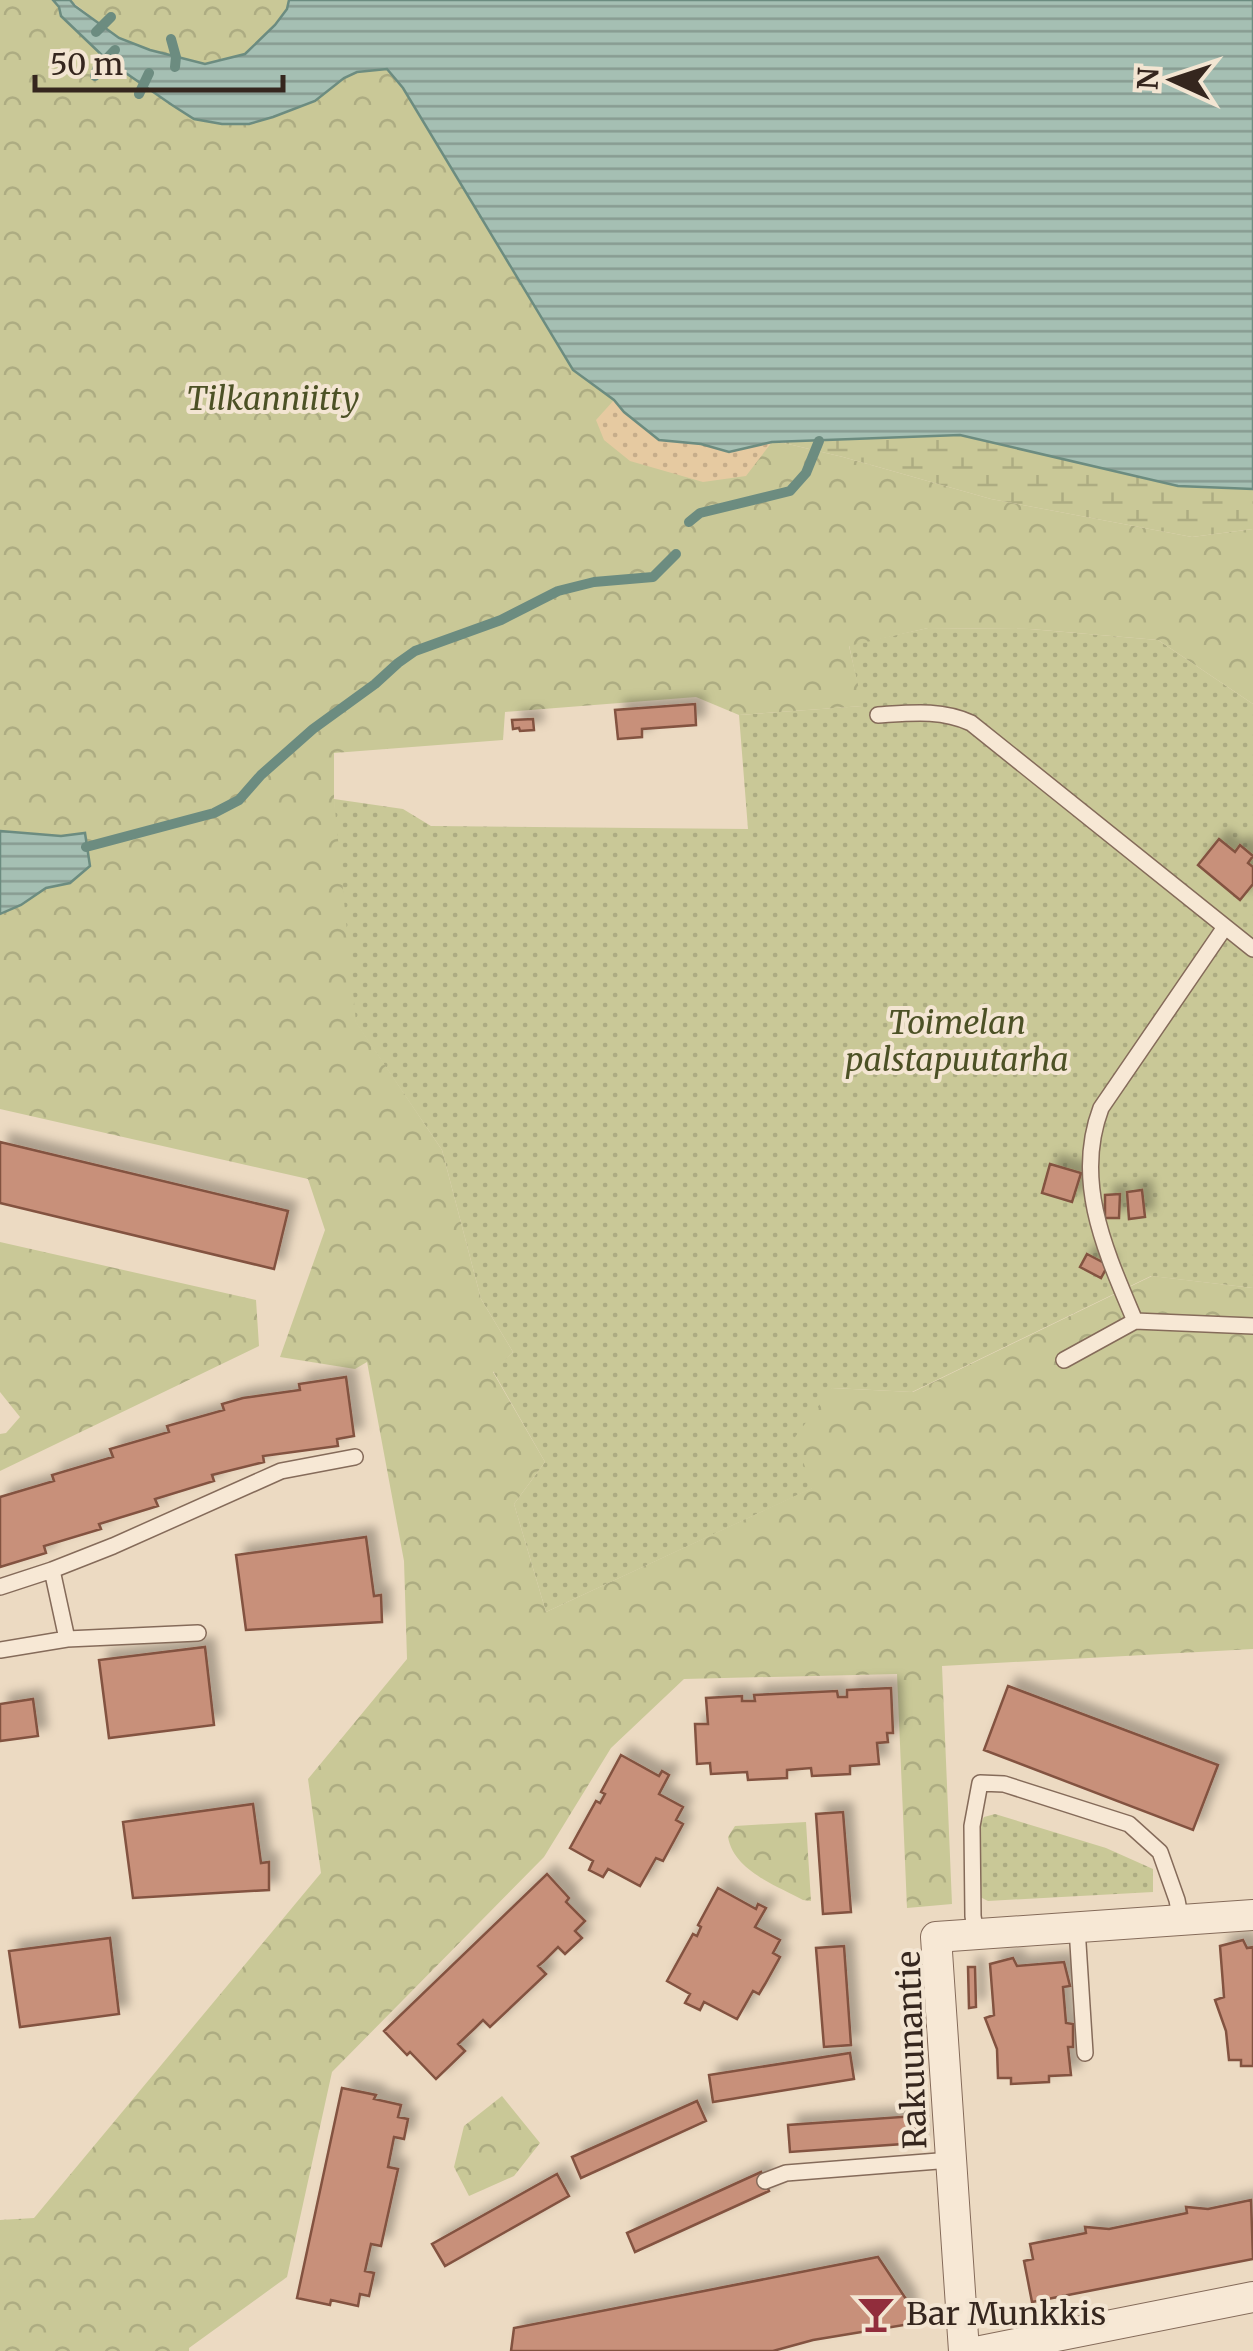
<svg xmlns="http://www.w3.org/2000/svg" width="1253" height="2351" viewBox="0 0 1253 2351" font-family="Merriweather,serif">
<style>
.grass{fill:url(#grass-dots)}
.forest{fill:url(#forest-crowns)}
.wetland{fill:url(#wetland-marsh)}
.sand{fill:url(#sand-dots)}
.water{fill:url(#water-rules);stroke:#6c8c80;stroke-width:2.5}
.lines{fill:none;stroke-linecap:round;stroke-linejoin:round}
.stream{stroke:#6c8c80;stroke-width:10}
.building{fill:#c8907a;stroke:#835241;stroke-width:2.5;filter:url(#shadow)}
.lane-casing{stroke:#856b5a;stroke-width:18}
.street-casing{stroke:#856b5a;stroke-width:32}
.lane{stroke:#f7e8d5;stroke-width:15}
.street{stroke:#f7e8d5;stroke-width:30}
.labels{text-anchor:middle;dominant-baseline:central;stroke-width:8;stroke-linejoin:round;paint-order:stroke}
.park-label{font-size:32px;font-style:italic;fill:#4c5125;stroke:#f3e5d2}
.street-label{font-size:32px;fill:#35261e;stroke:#f3e5d2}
.poi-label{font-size:32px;fill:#35261e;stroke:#f3e5d2;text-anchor:start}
</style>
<defs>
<pattern id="grass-dots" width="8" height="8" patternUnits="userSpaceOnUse" patternTransform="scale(2.5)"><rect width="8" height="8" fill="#c9c897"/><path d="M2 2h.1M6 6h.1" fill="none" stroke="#adac82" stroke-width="1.8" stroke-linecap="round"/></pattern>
<pattern id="forest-crowns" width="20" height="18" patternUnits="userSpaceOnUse" patternTransform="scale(2.5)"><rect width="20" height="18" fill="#c9c897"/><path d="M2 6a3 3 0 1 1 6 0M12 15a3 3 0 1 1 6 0" fill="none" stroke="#adac82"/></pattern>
<pattern id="wetland-marsh" width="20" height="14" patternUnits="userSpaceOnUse" patternTransform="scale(2.5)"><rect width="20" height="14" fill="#c9c897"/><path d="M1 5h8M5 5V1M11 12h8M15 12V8" fill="none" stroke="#adac82"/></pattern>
<pattern id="sand-dots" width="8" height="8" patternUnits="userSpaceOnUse" patternTransform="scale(2.5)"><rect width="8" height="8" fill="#e6caa1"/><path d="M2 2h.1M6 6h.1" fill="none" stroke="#c6ad8a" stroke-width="1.8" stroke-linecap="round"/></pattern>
<pattern id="water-rules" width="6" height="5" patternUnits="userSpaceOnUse" patternTransform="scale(2.5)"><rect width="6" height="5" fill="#a5bfb3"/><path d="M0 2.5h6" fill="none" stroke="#879b91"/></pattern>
<filter id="shadow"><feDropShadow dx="9" dy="-9" stdDeviation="5" flood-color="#0004"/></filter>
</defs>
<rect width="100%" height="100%" fill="#ecdac2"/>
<path class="grass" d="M 928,628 L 1030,629 L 1158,640 L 1253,704 L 1253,1288 L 1151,1276 L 912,1392 L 832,1388 L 813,1488 L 546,1612 L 514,1504 L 545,1462 L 493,1371 L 513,1352 L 481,1299 L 442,1150 L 356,1023 L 338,972 L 334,799 L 403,809 L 431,826 L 748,829 L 739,715 L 862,706 L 849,645 Z
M 995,1814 L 1106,1848 L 1153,1869 L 1153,1892 L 988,1901 L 980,1897 L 979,1827 L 984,1817 Z"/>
<path class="forest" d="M 0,0 L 53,0 L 145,84 L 172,105 L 315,101 L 344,78 L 357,72 L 387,69 L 403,88 L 573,370 L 614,400 L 772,442 L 784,443 L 843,457 L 991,499 L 1192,537 L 1253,529 L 1253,704 L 1158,640 L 1030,629 L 928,628 L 849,646 L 863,706 L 739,715 L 696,697 L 505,712 L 503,740 L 334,753 L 334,799 L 356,1022 L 442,1150 L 481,1299 L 513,1352 L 493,1372 L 545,1462 L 514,1504 L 546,1612 L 812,1488 L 795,1437 L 832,1388 L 913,1392 L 1152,1276 L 1253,1288 L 1253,1649 L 942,1666 L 952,1904 L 907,1908 L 897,1674 L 684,1679 L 611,1748 L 544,1857 L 332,2072 L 287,2277 L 189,2348 L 189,2351 L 0,2351 L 0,2220 L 34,2218 L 321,1873 L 308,1779 L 407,1659 L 404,1561 L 367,1362 L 355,1369 L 280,1357 L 325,1230 L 308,1179 L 0,1109 Z
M 70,0 L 289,0 L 287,9 L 275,25 L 245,54 L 205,64 L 150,50 L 119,38 Z
M 0,1242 L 256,1300 L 259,1346 L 0,1471 L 0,1434 L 6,1433 L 20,1417 L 0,1392 Z
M 806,1822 L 811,1901 L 803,1900 C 776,1885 734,1871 728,1837 L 735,1826 Z
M 502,2096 L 540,2143 L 514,2176 L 469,2196 L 454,2167 L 464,2126 Z"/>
<path class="wetland" d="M 1253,276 L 1253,529 L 1192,537 L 991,499 L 843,457 L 784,443 L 760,396 Z"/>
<path class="sand" d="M 614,400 L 624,412 L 659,440 L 701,444 L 729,452 L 772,442 L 746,476 L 703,482 L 630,461 L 604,440 L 596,420 Z"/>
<path class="water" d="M 53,0 L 70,0 L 75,6 L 119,38 L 150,50 L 205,64 L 245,54 L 275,25 L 287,9 L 289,0 L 1253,0 L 1253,489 L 1178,486 L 960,435 L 772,442 L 729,452 L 701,444 L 659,440 L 624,412 L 614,400 L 573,370 L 403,88 L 387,69 L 357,72 L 344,78 L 315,101 L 273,117 L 249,124 L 222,124 L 194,119 L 172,105 L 107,60 L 61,16 L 59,7 Z
M 0,831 L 61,836 L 85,833 L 90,866 L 70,883 L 46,888 L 21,905 L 0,914 Z"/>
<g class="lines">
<path class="stream" d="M 96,32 L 111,17
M 171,39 L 176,57 L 175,67
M 95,76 L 97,69 L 115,50
M 139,94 L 149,73
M 689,522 L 700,513 L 790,491 L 806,473 L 819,441
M 86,847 L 214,813 L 239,800 L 261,775 L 313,729 L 375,684 L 398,663 L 415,651 L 501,620 L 558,591 L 594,582 L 653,577 L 676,554"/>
</g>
<path class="building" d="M 695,704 L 696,725 L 642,729 L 642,737 L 618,739 L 615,710 Z
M 533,719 L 534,730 L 520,731 L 519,728 L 513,729 L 512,720 Z
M 1219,839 L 1235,852 L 1240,845 L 1253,856 L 1248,863 L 1253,867 L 1253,884 L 1240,900 L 1198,865 Z
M 0,1142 L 288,1211 L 274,1269 L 0,1203 Z
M 1050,1164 L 1081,1173 L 1072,1202 L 1042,1193 Z
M 1142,1190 L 1145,1217 L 1129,1219 L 1127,1192 Z
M 1120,1194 L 1119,1218 L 1105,1218 L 1105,1195 Z
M 1087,1254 L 1108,1265 L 1101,1278 L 1080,1267 Z
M 346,1377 L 354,1436 L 337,1439 L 338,1446 L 263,1456 L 264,1462 L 212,1475 L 214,1481 L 155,1499 L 158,1506 L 99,1524 L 101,1529 L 44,1546 L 46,1553 L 0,1567 L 0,1497 L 54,1481 L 52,1475 L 113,1457 L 110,1449 L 169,1432 L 167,1426 L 224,1410 L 222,1404 L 243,1398 L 300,1390 L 299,1384 Z
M 366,1537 L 374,1596 L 381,1595 L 382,1622 L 246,1630 L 236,1555 Z
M 205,1647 L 214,1725 L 109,1738 L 99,1660 Z
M 1008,1686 L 1218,1765 L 1193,1830 L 984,1750 Z
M 891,1688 L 893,1733 L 887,1733 L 888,1742 L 877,1743 L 879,1764 L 850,1766 L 850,1774 L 812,1776 L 811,1768 L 787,1770 L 787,1778 L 748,1780 L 747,1772 L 711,1774 L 710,1763 L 697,1764 L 695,1724 L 708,1724 L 706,1698 L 742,1696 L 742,1701 L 755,1701 L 754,1695 L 837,1691 L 838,1697 L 847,1697 L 847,1690 Z
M 33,1699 L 38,1736 L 0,1741 L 0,1704 Z
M 621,1755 L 659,1776 L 662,1771 L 669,1775 L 659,1794 L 683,1807 L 676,1820 L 683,1824 L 663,1861 L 656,1858 L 640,1886 L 608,1869 L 603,1877 L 589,1870 L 593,1861 L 570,1848 L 596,1801 L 600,1803 L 605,1794 L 601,1792 Z
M 253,1804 L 261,1863 L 269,1862 L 269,1890 L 133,1898 L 123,1822 Z
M 843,1812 L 851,1912 L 823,1914 L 816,1814 Z
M 547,1874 L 569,1898 L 566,1902 L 585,1921 L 575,1931 L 582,1938 L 565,1954 L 558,1947 L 544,1961 L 538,1966 L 546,1974 L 490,2027 L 483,2020 L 475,2028 L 458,2044 L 465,2051 L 436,2079 L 410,2052 L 407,2055 L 384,2031 Z
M 718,1888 L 756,1909 L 758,1904 L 766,1908 L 755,1927 L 780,1940 L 773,1953 L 780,1957 L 765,1984 L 759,1994 L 753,1991 L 737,2019 L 704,2002 L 700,2010 L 685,2003 L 690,1994 L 667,1981 L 693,1934 L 697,1936 L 701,1927 L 698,1925 Z
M 110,1938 L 119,2014 L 20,2027 L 9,1951 Z
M 1243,1940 L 1247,1948 L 1253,1947 L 1253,2066 L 1241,2066 L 1241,2060 L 1229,2060 L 1226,2031 L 1215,2000 L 1224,1997 L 1220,1946 Z
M 844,1946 L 851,2045 L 824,2047 L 816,1948 Z
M 1013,1958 L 1017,1966 L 1064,1962 L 1070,1986 L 1063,1987 L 1066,2023 L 1073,2024 L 1073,2047 L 1068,2047 L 1071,2075 L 1049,2076 L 1049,2082 L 1011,2084 L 1011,2078 L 998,2078 L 997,2049 L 985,2018 L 994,2015 L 990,1964 Z
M 968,1967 L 975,1967 L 976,2007 L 969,2008 Z
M 850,2053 L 854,2079 L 713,2102 L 709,2075 Z
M 342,2088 L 376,2095 L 374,2099 L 401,2105 L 398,2117 L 408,2119 L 404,2139 L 394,2137 L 388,2167 L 398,2169 L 381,2246 L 371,2244 L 365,2271 L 374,2273 L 369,2296 L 360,2294 L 358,2306 L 331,2300 L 330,2305 L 297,2298 Z
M 697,2101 L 706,2121 L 581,2178 L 572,2157 Z
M 915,2116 L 917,2143 L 790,2152 L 788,2125 Z
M 761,2172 L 769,2191 L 635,2252 L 627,2233 Z
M 557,2174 L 569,2196 L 445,2266 L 432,2244 Z
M 1251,2200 L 1253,2259 L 1032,2302 L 1024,2261 L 1033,2259 L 1030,2244 L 1086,2233 L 1085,2227 L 1109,2229 L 1187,2213 L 1186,2207 L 1208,2209 Z
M 878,2257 L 906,2299 L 910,2324 L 813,2340 L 773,2351 L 511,2351 L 514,2328 Z"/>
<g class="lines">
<g class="lane-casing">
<path id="lane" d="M 878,715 C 910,713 941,709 971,723 L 1253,949
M 1135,1321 C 1106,1252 1073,1182 1101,1108 L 1225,927
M 1064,1360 L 1135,1321 L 1253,1326
M 52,1570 L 67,1639
M 0,1587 L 52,1570 L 113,1546 L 281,1471 L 355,1457
M 0,1650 L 67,1639 L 198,1633
M 1077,1928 L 1085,2053
M 976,1935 L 973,1916 L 972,1826 L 980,1783 L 1004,1784 L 1129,1824 L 1160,1852 L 1177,1900 L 1181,1921
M 765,2181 L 786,2173 L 951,2160"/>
</g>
<g class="street-casing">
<path id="street" d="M 964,2351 L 936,1937 L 1253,1915
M 981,2351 L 1253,2297"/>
</g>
<use href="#lane" class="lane"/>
<use href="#street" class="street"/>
</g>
<defs>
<g id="bar-bare" transform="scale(3)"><path d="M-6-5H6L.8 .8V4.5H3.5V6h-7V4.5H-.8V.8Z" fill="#912d3c" stroke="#f3e5d2" stroke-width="2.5" paint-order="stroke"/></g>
</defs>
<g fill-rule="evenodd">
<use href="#bar-bare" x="876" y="2314"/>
</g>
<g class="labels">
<g class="park-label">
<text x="273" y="399">Tilkanniitty</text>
<text x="957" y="1023">Toimelan<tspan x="957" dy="37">palstapuutarha</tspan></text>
</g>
<g class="street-label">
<text transform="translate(912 2050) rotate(-92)">Rakuunantie</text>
</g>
<g class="poi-label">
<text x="906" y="2314">Bar Munkkis</text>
</g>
</g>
<g transform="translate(1173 80) rotate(273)" stroke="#f3e5d2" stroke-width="8" paint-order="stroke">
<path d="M0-8L18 38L0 25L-18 38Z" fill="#35261e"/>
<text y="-15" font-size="28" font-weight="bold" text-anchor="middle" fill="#35261e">N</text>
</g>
<path d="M35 75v15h248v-15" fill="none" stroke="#35261e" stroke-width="5"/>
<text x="50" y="75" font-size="30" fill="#35261e" stroke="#f3e5d2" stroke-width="8" paint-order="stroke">50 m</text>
</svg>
